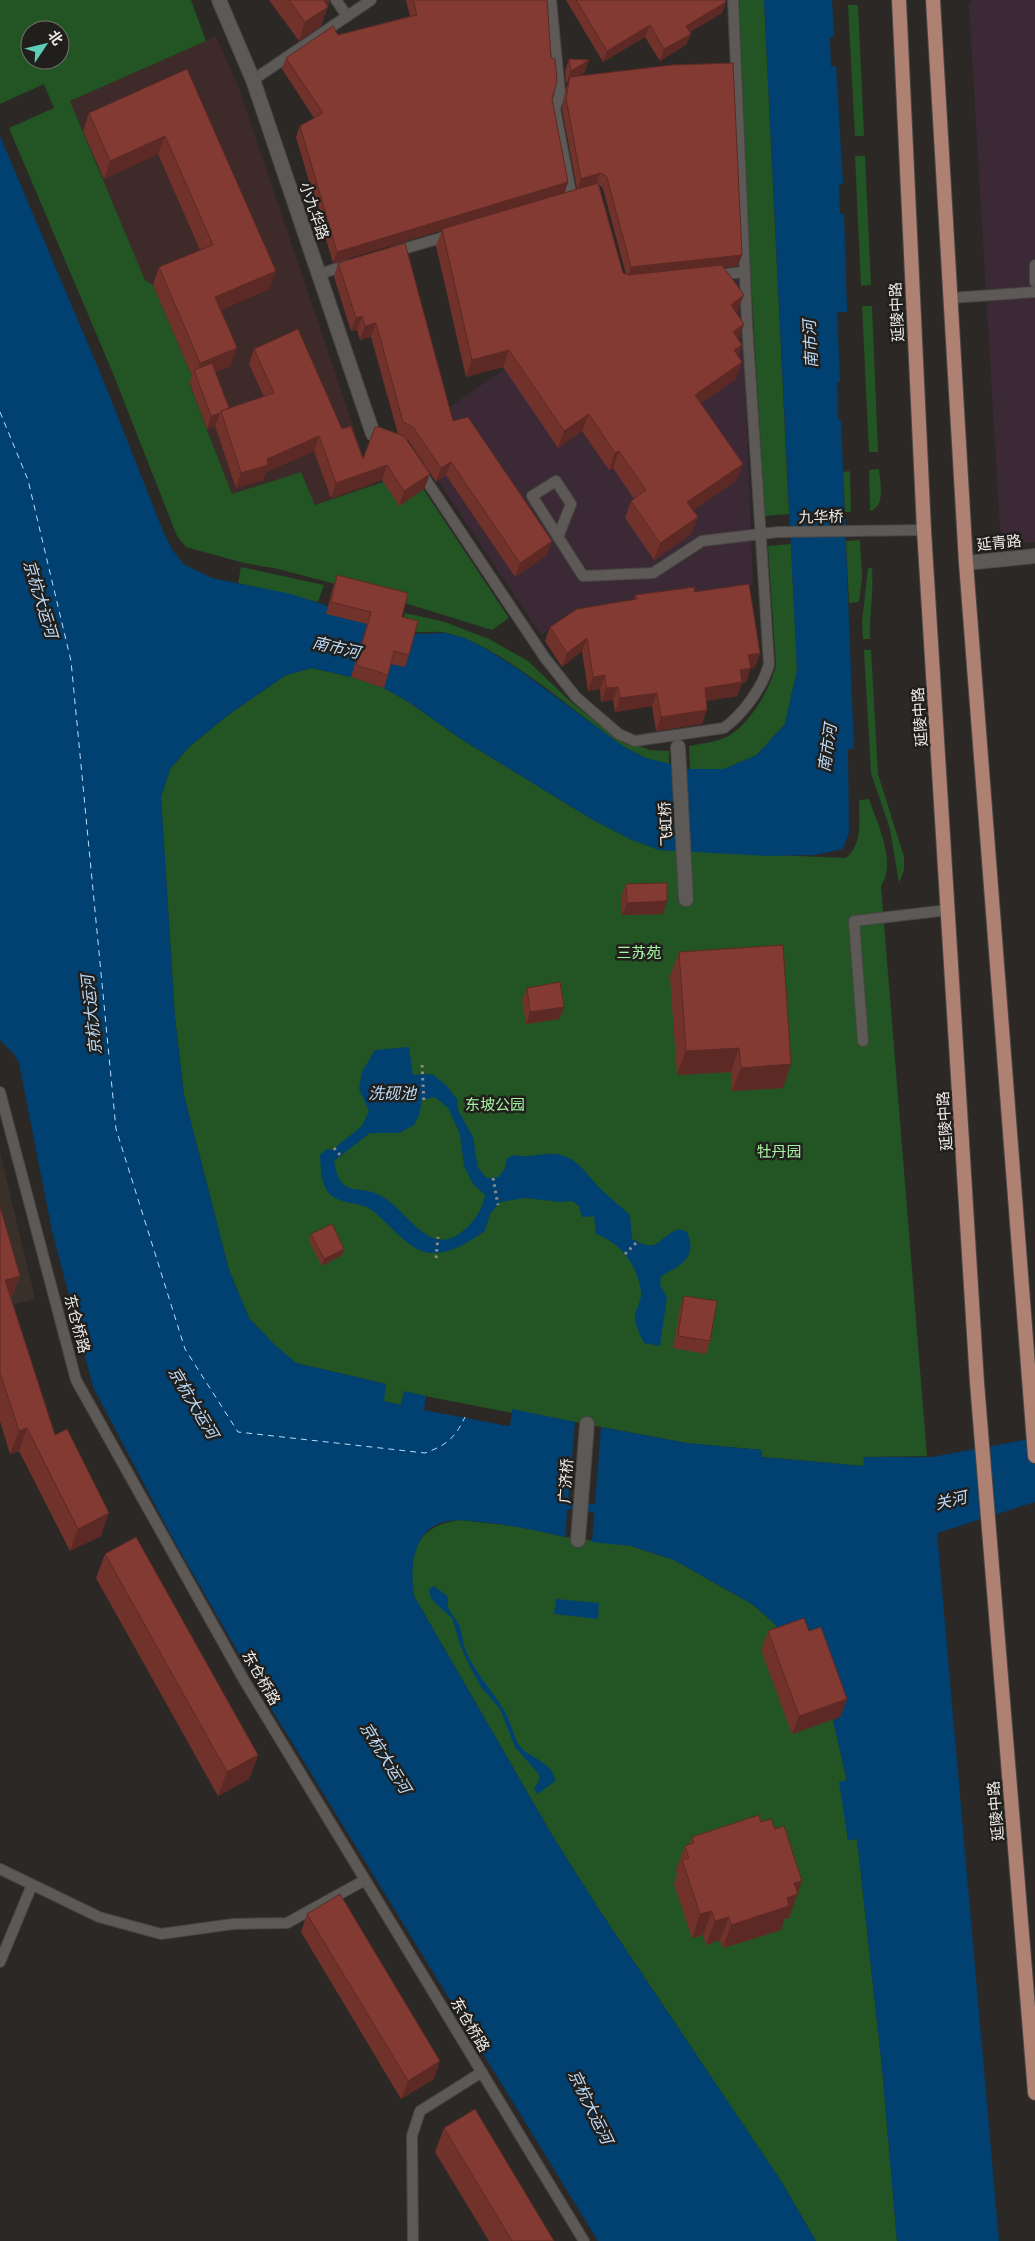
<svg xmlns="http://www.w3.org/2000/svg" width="1035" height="2241" viewBox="0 0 1035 2241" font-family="Signika,'Noto Sans SC',sans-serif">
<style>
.built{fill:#383029}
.education{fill:#3e2a29}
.medical{fill:#3b2a35}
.green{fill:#235423;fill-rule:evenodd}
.water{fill:#004171;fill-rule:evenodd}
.pier{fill:#2b2826}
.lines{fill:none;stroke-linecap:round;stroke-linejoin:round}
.stream{stroke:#004171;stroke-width:8}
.ferry{stroke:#bedcfa;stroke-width:1;stroke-dasharray:6 5;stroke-linecap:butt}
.service-casing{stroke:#484644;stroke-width:12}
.pedestrian-casing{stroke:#484644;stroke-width:16}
.minor-casing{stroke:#484644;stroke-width:16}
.primary-casing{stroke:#484644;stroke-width:16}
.path{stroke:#8e8c8a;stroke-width:3;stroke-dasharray:2.5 4;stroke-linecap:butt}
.service{stroke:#5c5956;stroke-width:10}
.pedestrian{stroke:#5c5956;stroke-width:14}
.minor{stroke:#5c5956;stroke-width:14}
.primary{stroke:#ae8172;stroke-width:14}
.wall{fill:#71322c;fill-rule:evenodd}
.shaded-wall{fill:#5c2924}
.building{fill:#833a33;stroke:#5c2924}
.labels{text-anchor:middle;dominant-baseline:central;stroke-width:5;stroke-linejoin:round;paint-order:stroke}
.street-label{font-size:15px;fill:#eeecea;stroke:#211f1c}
.park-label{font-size:15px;fill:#a5f3a3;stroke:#211f1c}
.water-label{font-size:16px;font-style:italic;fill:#bedcfa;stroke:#211f1c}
</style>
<rect width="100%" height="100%" fill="#2b2826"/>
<path class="built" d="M 0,1152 L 35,1299 L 0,1308 Z"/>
<path class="education" d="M 216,36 L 239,88 L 373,485 L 315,505 L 301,472 L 232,494 L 153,285 L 145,280 L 70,101 Z"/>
<path class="medical" d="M 973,0 L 1035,0 L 1035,542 L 1015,544 L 1000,529 L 969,4 Z
M 741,276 L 753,585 L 570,616 L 541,635 L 408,436 L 617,291 Z"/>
<path class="green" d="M 0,0 L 191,0 L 206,41 L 70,101 L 145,280 L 153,285 L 194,381 L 189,383 L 232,494 L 301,472 L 315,505 L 383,482 L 424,490 L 509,618 L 492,630 L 385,597 L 278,569 L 244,563 L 186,547 L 177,536 L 112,371 L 9,128 L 54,108 L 44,84 L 0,104 ZM 30,30 L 60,30 L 60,60 L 30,60 Z
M 739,0 L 764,0 L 789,514 L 765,516 L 750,263 Z
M 848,5 L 858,5 L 864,136 L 855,136 Z
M 855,156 L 865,156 L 871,285 L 861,286 Z
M 862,306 L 872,306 L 878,452 L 869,452 Z
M 879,469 C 880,483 886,506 870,511 L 869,470 Z
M 850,471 L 851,512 L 845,512 L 843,472 Z
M 860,540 L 862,577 L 859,602 L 849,603 L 846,541 Z
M 791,544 L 797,670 L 785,724 L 757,755 L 724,769 L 690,770 L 689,746 C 703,743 721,742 733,733 C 752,720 771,687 776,665 L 768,546 Z
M 241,567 L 324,585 L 318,602 L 238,583 Z
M 868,568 L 872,568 C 874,592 869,615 870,639 L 863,639 L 862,622 Z
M 405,613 L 445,622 L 489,639 L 528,661 L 570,701 L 610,733 L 649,750 L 669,751 L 669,766 L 646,758 L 624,747 C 575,713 504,647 447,633 C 432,630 416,634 401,631 Z
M 864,650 L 871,650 L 878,774 L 904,857 L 904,870 L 899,883 L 890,829 L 871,773 Z
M 312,668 L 351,677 L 384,688 L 410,703 L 461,739 L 593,820 L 630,839 L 659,850 L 846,858 C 863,844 859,820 859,800 L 869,799 C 877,823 897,862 881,886 L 927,1456 L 864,1457 L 864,1466 L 761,1457 L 762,1450 L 686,1443 L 512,1410 L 512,1413 L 404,1392 L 401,1405 L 383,1401 L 386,1384 L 296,1363 L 275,1346 L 249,1318 L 229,1270 L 184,1095 L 175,1018 L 161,797 L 170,769 L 189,747 L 228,715 L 286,675 Z
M 461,1520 L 528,1528 L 565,1537 L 631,1546 L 674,1560 L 752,1604 L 775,1624 L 840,1717 L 833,1720 L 847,1781 L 840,1782 L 848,1840 L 857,1839 L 882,2067 L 897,2241 L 816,2241 L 781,2181 L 600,1911 L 552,1835 L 414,1596 C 408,1554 415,1525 461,1520 Z"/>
<path class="water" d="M 764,0 L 832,0 L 834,37 L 830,38 L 831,67 L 836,66 L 843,184 L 839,184 L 840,213 L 844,214 L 847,312 L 837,312 L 840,382 L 837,382 L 838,419 L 841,420 L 854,749 L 848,749 L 849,833 L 843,849 L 815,855 L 767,856 L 659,850 L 630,839 L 593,820 L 461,739 L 410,703 L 384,688 L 351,677 L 312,668 L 286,675 L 228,715 L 189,747 L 170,769 L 161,797 L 175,1018 L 184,1095 L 229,1270 L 249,1318 L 275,1345 L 296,1363 L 386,1384 L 384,1401 L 401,1405 L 404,1391 L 426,1396 L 425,1410 L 509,1426 L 512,1409 L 575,1422 L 565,1537 C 540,1531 516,1526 490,1523 C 475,1522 459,1518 444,1522 C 412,1530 410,1569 414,1596 L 552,1835 L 600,1911 L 781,2181 L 816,2241 L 598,2241 L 258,1687 L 173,1539 L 93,1387 L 52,1231 L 19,1063 L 14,1054 L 0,1040 L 0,136 L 104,382 L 163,531 L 173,551 L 185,565 L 212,578 L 291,594 L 414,634 L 446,633 L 465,638 L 488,650 L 518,669 L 624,747 L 646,758 L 690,769 L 724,769 L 757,755 L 785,724 L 797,670 Z
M 409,1047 L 413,1075 L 432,1074 L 445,1084 L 457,1099 L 458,1110 L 473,1137 L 478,1168 L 487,1178 L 499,1177 L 505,1168 L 507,1158 L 515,1155 C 529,1159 546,1151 561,1155 C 577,1159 585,1172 596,1184 C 606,1195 619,1205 630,1215 L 632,1239 C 660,1254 655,1239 679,1229 L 687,1232 C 698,1258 681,1265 661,1276 L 660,1285 L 667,1297 L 660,1346 L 644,1343 C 640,1334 634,1325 635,1314 C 637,1307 642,1299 641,1292 C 637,1264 621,1243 596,1234 L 594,1216 L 582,1217 L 579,1206 L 572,1201 L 561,1202 L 525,1198 L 500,1202 L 490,1214 L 485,1231 C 470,1241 451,1254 432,1253 C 409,1253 388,1221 370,1209 C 358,1201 338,1205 328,1192 C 320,1181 321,1167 320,1155 L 327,1149 L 332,1150 L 362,1126 L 369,1111 L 359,1089 L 362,1072 L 375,1050 ZM 435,1097 L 448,1108 L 460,1134 L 464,1166 L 473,1184 L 485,1195 C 483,1208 474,1222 464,1230 C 430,1260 410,1213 383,1197 C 359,1182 341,1202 334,1161 L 370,1133 L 399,1133 L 414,1125 L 419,1115 L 422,1100 Z
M 601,1427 L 686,1443 L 762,1450 L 762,1457 L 863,1466 L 864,1457 L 932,1457 L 1035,1438 L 1035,1502 L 937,1533 L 999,2241 L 897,2241 L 882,2067 L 857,1839 L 848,1840 L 839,1782 L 847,1780 L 833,1721 L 840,1716 L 775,1624 L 752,1604 L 674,1560 L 631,1546 L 592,1542 Z
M 434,1586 L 447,1596 C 449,1601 447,1603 448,1607 C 450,1614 458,1620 460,1627 C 462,1634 463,1642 465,1649 C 475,1673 489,1686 502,1707 C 510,1718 512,1733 519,1745 C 529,1759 554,1762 555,1781 L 538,1794 L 534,1789 L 540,1779 L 538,1773 L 515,1747 L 500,1709 L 481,1687 L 469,1665 L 461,1647 L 452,1618 L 436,1604 L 430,1596 L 429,1589 Z
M 556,1599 L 599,1603 L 598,1619 L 554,1614 Z"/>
<path class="pier" d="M 426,1396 L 428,1396 L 427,1408 L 508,1423 L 509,1413 L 512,1413 L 510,1426 L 424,1410 Z"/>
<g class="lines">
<path class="stream" d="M 559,1504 L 604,1509"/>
<path class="ferry" d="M 0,412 L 28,480 L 71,661 L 116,1129 L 185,1349 L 238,1432 L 425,1453 C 447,1445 455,1438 465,1417"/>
<g class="service-casing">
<path id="service" d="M 336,0 L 347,16
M 551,0 L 560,93 L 555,109 L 572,199
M 253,80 L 371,0
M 393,252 L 451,235
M 1035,265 L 1035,282
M 319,274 L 348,265
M 716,275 L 745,272
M 950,298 L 1035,292
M 420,471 L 545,658 L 576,697 L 619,734 L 635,741 L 724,728 C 743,714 763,687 769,664 L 747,323 L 733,0
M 558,537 L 571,504 L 556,481 L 532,496 L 583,576 L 653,573 L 702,541 L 778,532 L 924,530
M 863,1041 L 854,921 L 948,910
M 0,1092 L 76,1380 L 244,1680 L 584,2241
M 0,1869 L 99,1917 L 161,1934 L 233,1924 L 287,1923 L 365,1880
M 0,1962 L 32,1885
M 413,2241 L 412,2136 L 420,2111 L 482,2072"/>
</g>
<g class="pedestrian-casing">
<path id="pedestrian" d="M 678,747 L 686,899
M 578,1540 L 587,1424"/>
</g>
<g class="minor-casing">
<path id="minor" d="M 219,0 L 253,80 L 373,434
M 966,563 L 1035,556"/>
</g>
<g class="primary-casing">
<path id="primary" d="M 899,0 L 924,530 L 977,1383 L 1035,2093
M 933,0 L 966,563 L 1035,1456"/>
</g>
<path class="path" d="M 422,1065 L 424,1104
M 334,1148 L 341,1156
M 493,1178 L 498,1205
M 625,1254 L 638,1241
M 436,1258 L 438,1237"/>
<use href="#service" class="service"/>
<use href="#pedestrian" class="pedestrian"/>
<use href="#minor" class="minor"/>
<use href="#primary" class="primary"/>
</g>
<path class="wall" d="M 269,0 L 330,0 L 321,26 L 299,41 Z
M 406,0 L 547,0 L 552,99 L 568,182 L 564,193 L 577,189 L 562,109 L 566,88 L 569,82 L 566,84 L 565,71 L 569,59 L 589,60 L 584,73 L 578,76 L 738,266 L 724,267 L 737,312 L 736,313 L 738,340 L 742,345 L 738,356 L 736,379 L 701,403 L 736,481 L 693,510 L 698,517 L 691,534 L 654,560 L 625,518 L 631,501 L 634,499 L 613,468 L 609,470 L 582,431 L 558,448 L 503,367 L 466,377 L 436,246 L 442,230 L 333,263 L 296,137 L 300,126 L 314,118 L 282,69 L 286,58 L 338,35 L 410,16 ZM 599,185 L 601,186 L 603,189 L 626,274 L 623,273 Z
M 566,0 L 725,0 L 726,2 L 722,13 L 690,32 L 686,45 L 660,61 L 645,37 L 603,62 Z
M 187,69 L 269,289 L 221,310 L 237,348 L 230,366 L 215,372 L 229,408 L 264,397 L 249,364 L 254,349 L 342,429 L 363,459 L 398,434 L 371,337 L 360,340 L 357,330 L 351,331 L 334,277 L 338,263 L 453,421 L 547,555 L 515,577 L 446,475 L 436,482 L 408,440 L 406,439 L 430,474 L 424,489 L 399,506 L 382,480 L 331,498 L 314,451 L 266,472 L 263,480 L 236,488 L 215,426 L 207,429 L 189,382 L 192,376 L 153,285 L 159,267 L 200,250 L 158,154 L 104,179 L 83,131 L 89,113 Z
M 337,575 L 402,617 L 409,655 L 405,667 L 391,664 L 388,675 L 384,688 L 351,677 L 367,624 L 326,614 L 333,587 Z
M 694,592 L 760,653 L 755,667 L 751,668 L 746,682 L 742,683 L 737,696 L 706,701 L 702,724 L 656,731 L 652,706 L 615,712 L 613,700 L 601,702 L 600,689 L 588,691 L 582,651 L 562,667 L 545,641 L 550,627 L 634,600 L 635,595 Z
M 626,884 L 663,914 L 622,915 L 621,897 Z
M 679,952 L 783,1088 L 732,1091 L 731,1072 L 677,1075 L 670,976 Z
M 527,988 L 564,1007 L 559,1019 L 526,1024 L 522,1000 Z
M 0,1206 L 20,1276 L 11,1299 L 55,1435 L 101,1536 L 70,1551 L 19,1451 L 10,1454 L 0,1421 Z
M 311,1234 L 344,1249 L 342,1255 L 322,1266 L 309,1241 Z
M 684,1296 L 710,1341 L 706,1354 L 673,1348 L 680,1308 Z
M 105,1554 L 258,1755 L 249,1779 L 218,1796 L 96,1578 Z
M 768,1631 L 809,1631 L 847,1699 L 840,1717 L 792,1734 L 761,1650 Z
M 761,1822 L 775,1829 L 802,1881 L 789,1918 L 784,1919 L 781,1930 L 723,1948 L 720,1940 L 706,1945 L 703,1935 L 692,1938 L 674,1884 L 677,1874 L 676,1870 L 685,1846 L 689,1845 L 692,1837 Z
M 307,1914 L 434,2079 L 401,2099 L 301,1932 Z
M 444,2128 L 554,2241 L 489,2241 L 435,2152 Z"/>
<path class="shaded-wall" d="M 325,0 L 330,0 L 321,26 L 299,41 L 305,22 Z
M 726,2 L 722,13 L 682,37 L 686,26 Z
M 650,25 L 645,37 L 603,62 L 607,51 Z
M 691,34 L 686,45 L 660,61 L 664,49 Z
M 589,60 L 584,73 L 570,81 L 570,77 L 569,82 L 566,84 L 571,71 Z
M 165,136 L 158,154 L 104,179 L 110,161 Z
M 600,173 L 596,184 L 577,190 L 581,179 Z
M 568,182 L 564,194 L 333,263 L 337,252 Z
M 742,255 L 738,266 L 627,278 L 631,267 Z
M 276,271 L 269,289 L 209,315 L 215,297 Z
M 744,295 L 737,312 L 724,322 L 731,305 Z
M 362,316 L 357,330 L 351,331 L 356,318 Z
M 376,323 L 371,337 L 360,340 L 365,326 Z
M 744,324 L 738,341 L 733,332 Z
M 742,345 L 736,362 L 734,350 Z
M 237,348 L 230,366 L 197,379 L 196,375 L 200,363 Z
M 509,350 L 503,367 L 466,377 L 472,360 Z
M 742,362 L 736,379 L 689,412 L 695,395 Z
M 220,413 L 215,426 L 207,429 L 211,416 Z
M 589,414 L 582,431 L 558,448 L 564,431 Z
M 319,436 L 314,451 L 266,472 L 263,480 L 236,488 L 241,473 L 267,459 Z
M 619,451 L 613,468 L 609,470 L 615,453 Z
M 451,462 L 446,475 L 436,482 L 441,468 Z
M 743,464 L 736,481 L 681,519 L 687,502 Z
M 387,465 L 382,480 L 331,498 L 336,483 Z
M 430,474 L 424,489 L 399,506 L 404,491 Z
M 698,517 L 691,534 L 654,560 L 660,543 Z
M 552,541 L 547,555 L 515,577 L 520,563 Z
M 587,638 L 582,651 L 562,667 L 567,653 Z
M 760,653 L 755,667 L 743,669 L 748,655 Z
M 751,668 L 746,682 L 742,683 L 737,696 L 700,702 L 705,688 L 740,670 Z
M 605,675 L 600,689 L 588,691 L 593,677 Z
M 618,687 L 613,700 L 601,702 L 606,688 Z
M 657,693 L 652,706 L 615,712 L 620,698 Z
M 707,710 L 702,724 L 656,731 L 661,717 Z
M 667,901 L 663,914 L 622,915 L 627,903 Z
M 564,1007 L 559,1019 L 526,1024 L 530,1012 Z
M 739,1048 L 731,1072 L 677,1075 L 686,1051 Z
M 791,1064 L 783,1088 L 732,1091 L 741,1068 Z
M 344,1249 L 342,1255 L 322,1266 L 324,1259 Z
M 20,1276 L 11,1299 L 5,1280 Z
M 27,1428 L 19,1451 L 10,1454 L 19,1431 Z
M 109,1513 L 101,1536 L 70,1551 L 78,1529 Z
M 847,1699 L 840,1717 L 792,1734 L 799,1716 Z
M 258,1755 L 249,1779 L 218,1796 L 227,1772 Z
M 802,1881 L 789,1918 L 784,1919 L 781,1930 L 723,1948 L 731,1925 L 787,1898 L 794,1883 Z
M 712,1911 L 703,1935 L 692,1938 L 700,1914 Z
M 729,1917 L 720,1940 L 706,1945 L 715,1921 Z
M 440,2061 L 434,2079 L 401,2099 L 408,2081 Z"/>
<path class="building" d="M 289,0 L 325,0 L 324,1 L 328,7 L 305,22 Z
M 413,0 L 547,0 L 551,58 L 555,59 L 557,81 L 552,99 L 568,182 L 337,252 L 300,126 L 323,113 L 286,58 L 333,26 L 338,35 L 417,15 Z
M 576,0 L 725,0 L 726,2 L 686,26 L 691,34 L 664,49 L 650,25 L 607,51 Z
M 569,59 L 589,60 L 571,71 Z
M 733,63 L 742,255 L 631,267 L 607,178 L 605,175 L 600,173 L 581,179 L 566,98 L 570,77 L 672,65 Z
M 187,69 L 276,271 L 215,297 L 237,348 L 200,363 L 159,267 L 213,245 L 165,136 L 110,161 L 89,113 Z
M 598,183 L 623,273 L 629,275 L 722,265 L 744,295 L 731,305 L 744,324 L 733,332 L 742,345 L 734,350 L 742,362 L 695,395 L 743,464 L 687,502 L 698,517 L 660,543 L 631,501 L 646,490 L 619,451 L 615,453 L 589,414 L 564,431 L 509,350 L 472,360 L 442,229 Z
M 405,243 L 453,421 L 468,417 L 552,541 L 520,563 L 451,462 L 441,468 L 413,427 L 403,422 L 376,323 L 365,326 L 362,316 L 356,318 L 338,263 Z
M 298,329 L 342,429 L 351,426 L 363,459 L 375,427 L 379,427 L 404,436 L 430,474 L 404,491 L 387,465 L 336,483 L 319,436 L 267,459 L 268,465 L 241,473 L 221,411 L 274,393 L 254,349 Z
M 212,363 L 229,408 L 221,411 L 220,413 L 211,416 L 194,370 Z
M 337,575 L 408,593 L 402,617 L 418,621 L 409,655 L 394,651 L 388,675 L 356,665 L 371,612 L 331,602 Z
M 749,584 L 760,653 L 748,655 L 751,668 L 740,670 L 742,682 L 705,688 L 707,710 L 661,717 L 657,693 L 620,698 L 618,687 L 606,688 L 605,675 L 593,677 L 587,638 L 567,653 L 550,627 L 577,609 L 637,599 L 635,595 L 695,587 L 694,592 Z
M 667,883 L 667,901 L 627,903 L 626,884 Z
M 783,945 L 791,1064 L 741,1068 L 739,1048 L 686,1051 L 679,952 Z
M 560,982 L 564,1007 L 530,1012 L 527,988 Z
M 0,1206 L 20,1276 L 5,1280 L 55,1435 L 67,1429 L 109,1513 L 78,1529 L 27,1428 L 19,1431 L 0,1373 Z
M 332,1224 L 344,1249 L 324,1259 L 311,1234 Z
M 684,1296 L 717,1301 L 710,1341 L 678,1336 Z
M 136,1537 L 258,1755 L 227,1772 L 105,1554 Z
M 804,1618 L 809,1631 L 821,1627 L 847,1699 L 799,1716 L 768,1631 Z
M 759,1815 L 761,1822 L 771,1819 L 775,1829 L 784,1826 L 802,1881 L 794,1883 L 798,1894 L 787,1898 L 789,1906 L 731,1925 L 729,1917 L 715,1921 L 712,1911 L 700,1914 L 682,1860 L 689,1858 L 685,1846 L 694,1843 L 692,1837 Z
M 340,1894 L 440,2061 L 408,2081 L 307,1914 Z
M 475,2109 L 554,2241 L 512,2241 L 444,2128 Z"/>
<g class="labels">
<g class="street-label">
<text transform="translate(314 211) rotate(71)">小九华路</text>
<text transform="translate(897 312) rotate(-93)">延陵中路</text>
<text transform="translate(821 517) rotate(-1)">九华桥</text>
<text transform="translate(999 543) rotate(-6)">延青路</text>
<text transform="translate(920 717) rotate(-94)">延陵中路</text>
<text transform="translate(666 824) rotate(-93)">飞虹桥</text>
<text transform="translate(945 1121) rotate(-94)">延陵中路</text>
<text transform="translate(77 1324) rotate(75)">东仓桥路</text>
<text transform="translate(566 1481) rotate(-86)">广济桥</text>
<text transform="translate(261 1678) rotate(60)">东仓桥路</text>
<text transform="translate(996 1811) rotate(-95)">延陵中路</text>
<text transform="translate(470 2025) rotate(59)">东仓桥路</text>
</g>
<g class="park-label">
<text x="639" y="953">三苏苑</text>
<text x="495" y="1105">东坡公园</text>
<text x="779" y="1152">牡丹园</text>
</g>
<g class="water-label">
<text transform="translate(811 344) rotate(-93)">南市河</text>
<text transform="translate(40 599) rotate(73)">京杭大运河</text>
<text transform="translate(336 648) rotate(13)">南市河</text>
<text transform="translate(828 748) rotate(-82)">南市河</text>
<text transform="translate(92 1015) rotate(-96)">京杭大运河</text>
<text x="392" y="1094">洗砚池</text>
<text transform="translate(193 1403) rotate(59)">京杭大运河</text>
<text transform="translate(951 1501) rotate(-13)">关河</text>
<text transform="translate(385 1758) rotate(58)">京杭大运河</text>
<text transform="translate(590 2107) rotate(64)">京杭大运河</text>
</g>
</g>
<g transform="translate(45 45) rotate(55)"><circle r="24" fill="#211f1c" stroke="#73716e"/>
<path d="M0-4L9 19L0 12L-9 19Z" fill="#5eceb8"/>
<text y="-8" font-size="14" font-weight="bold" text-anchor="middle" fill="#eeecea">北</text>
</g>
</svg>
